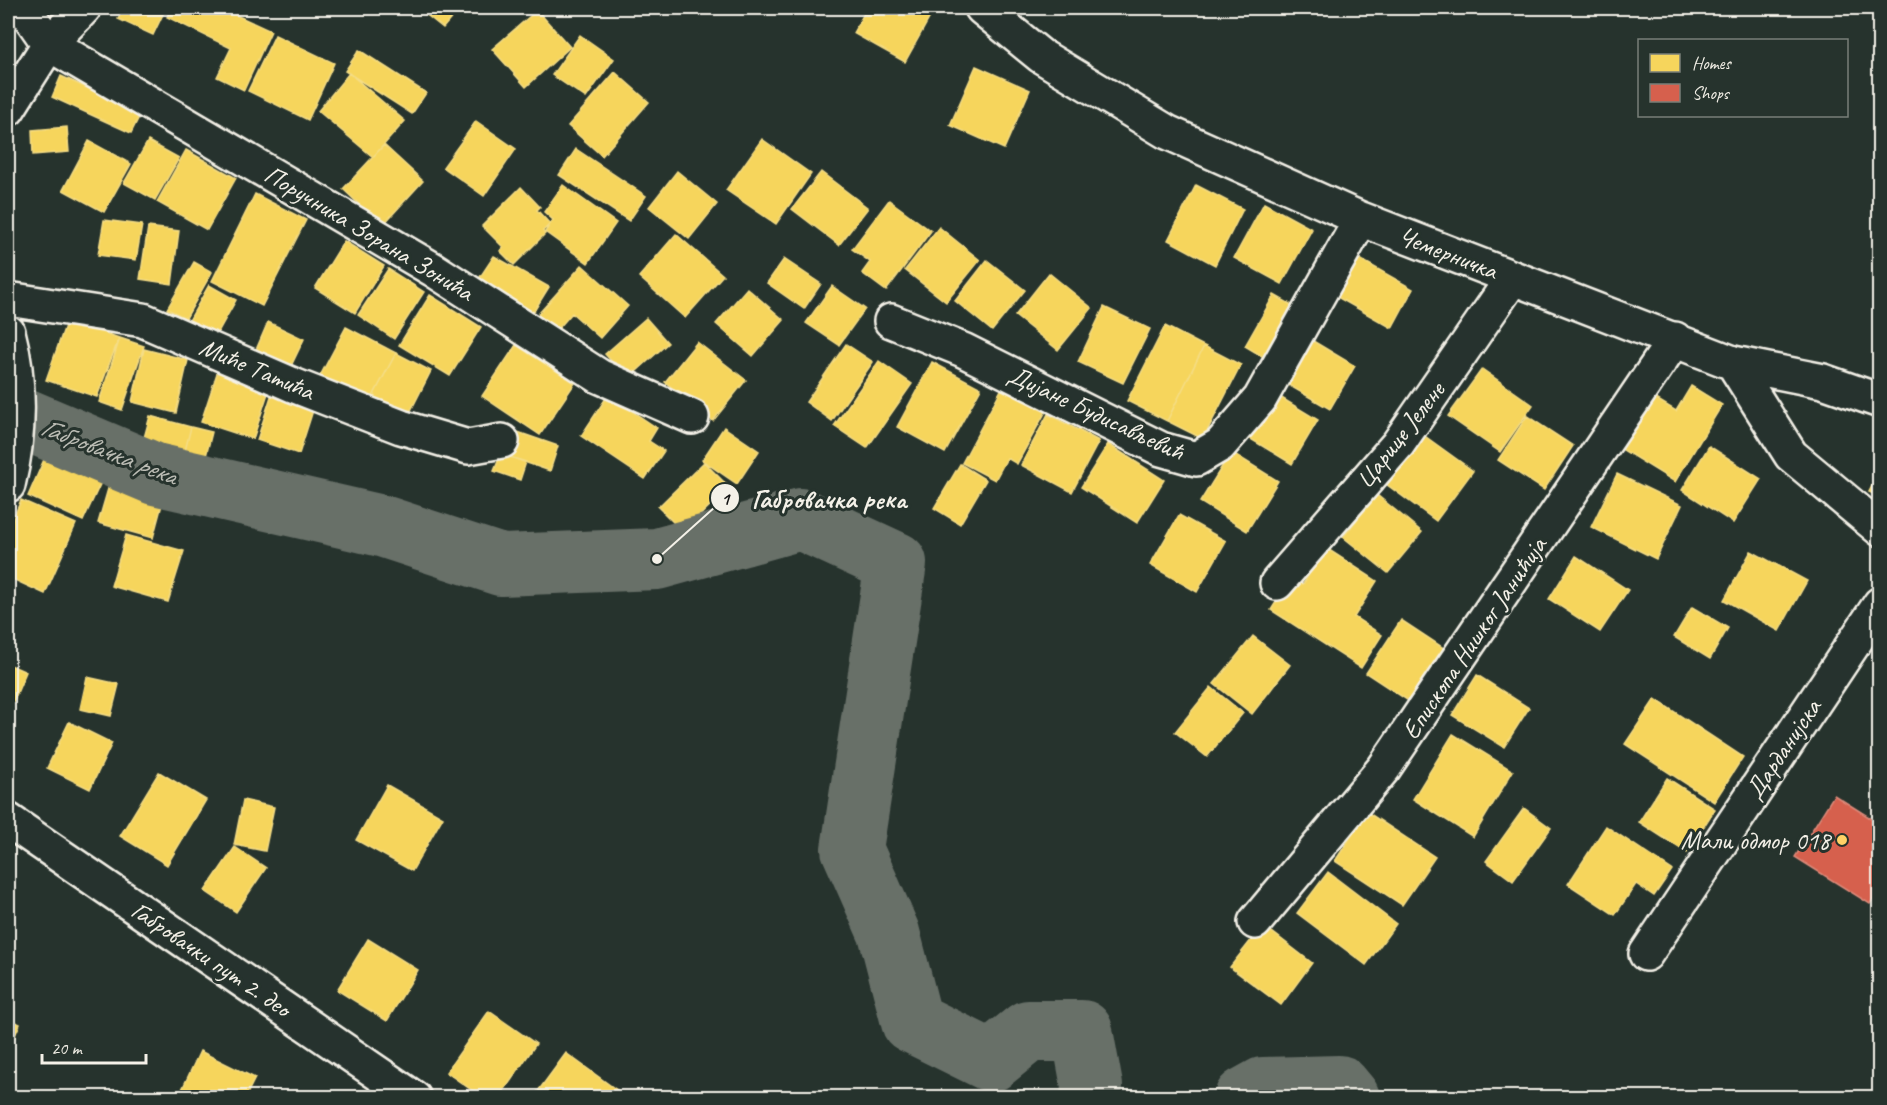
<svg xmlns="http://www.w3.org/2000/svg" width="1887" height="1105" viewBox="0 0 1887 1105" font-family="Caveat,sans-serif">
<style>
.homes{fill:#f6d55c;stroke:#f5dd86;stroke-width:1.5}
.shops{fill:#d6604d;stroke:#df8c7c;stroke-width:1.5}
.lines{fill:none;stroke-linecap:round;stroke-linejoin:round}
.river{stroke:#676f68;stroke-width:62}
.minor-casing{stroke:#f4f1e8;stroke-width:38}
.minor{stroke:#26332d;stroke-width:33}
.poi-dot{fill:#ffd166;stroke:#26332d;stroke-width:2}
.labels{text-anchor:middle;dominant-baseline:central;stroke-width:6;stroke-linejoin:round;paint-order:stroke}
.street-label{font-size:26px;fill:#f4f1e8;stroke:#26332d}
.poi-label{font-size:26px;fill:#f4f1e8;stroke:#26332d;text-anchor:end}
.water-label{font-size:27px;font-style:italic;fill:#bcbdb5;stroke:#26332d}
.leader{fill:none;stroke:#f4f1e8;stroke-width:2}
.callout-dot{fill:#f4f1e8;stroke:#26332d;stroke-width:2}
.mark-label{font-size:18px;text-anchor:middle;font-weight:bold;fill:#111}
.callout-label{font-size:27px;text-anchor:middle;font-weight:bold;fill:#f4f1e8;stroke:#26332d;stroke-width:6;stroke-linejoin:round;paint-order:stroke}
</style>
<rect width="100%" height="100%" fill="#26332d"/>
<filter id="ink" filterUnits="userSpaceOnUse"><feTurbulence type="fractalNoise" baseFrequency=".0167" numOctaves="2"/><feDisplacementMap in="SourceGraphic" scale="12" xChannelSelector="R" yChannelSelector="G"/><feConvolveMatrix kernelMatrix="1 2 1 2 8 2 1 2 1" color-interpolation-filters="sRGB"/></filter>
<g filter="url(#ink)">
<path class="homes" d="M 124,8 L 166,8 L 153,35 L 118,19 Z
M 171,8 L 221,8 L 271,31 L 244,90 L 217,77 L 231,48 L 167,17 Z
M 418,8 L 460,8 L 443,28 Z
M 867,8 L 935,8 L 905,62 L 853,33 Z
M 537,10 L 570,47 L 526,87 L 492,49 Z
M 275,35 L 334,63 L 308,120 L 248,91 Z
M 580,35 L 614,59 L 586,98 L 552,75 Z
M 359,50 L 426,93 L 412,114 L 345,71 Z
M 976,66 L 1030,90 L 1004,149 L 950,125 Z
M 615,72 L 649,102 L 602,156 L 568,126 Z
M 349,73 L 405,121 L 373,157 L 318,111 Z
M 61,76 L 141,113 L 131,133 L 52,97 Z
M 476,121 L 516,149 L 484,196 L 443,167 Z
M 67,127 L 69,152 L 33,155 L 32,130 Z
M 762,139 L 811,174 L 776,224 L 726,190 Z
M 89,141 L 131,164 L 104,212 L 63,190 Z
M 148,141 L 179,158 L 155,200 L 124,183 Z
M 384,145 L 423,181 L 382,226 L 343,189 Z
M 576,149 L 646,196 L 629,221 L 559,175 Z
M 186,150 L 236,178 L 207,230 L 157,202 Z
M 677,171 L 717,204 L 689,239 L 649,207 Z
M 821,172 L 868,208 L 839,245 L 792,209 Z
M 563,185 L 616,223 L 588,263 L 545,232 L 553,220 L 544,212 Z
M 1196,185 L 1243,209 L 1215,265 L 1168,240 Z
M 521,187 L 540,207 L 537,210 L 550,224 L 543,231 L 545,234 L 514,265 L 500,251 L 503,247 L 482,226 Z
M 255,194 L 306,220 L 262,306 L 212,281 Z
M 889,200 L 931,231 L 886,291 L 862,273 L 870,262 L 852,249 Z
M 1264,203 L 1312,229 L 1282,284 L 1234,258 Z
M 104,220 L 142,225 L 136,260 L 98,255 Z
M 148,227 L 179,231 L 172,284 L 140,279 Z
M 939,227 L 980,260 L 946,302 L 905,270 Z
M 676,234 L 723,275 L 685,318 L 639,277 Z
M 344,241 L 384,266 L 355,313 L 315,288 Z
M 494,256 L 549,287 L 526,324 L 472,289 Z
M 1358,258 L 1413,289 L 1392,328 L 1337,297 Z
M 784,259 L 821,284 L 804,309 L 767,283 Z
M 987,260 L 1025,290 L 992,331 L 955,301 Z
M 194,262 L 212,272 L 186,318 L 167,309 Z
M 582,265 L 628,306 L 600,338 L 572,313 L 551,337 L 532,321 Z
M 388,269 L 424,292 L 394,339 L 358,315 Z
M 1049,273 L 1092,308 L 1058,350 L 1015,316 Z
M 209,285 L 236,300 L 213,341 L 186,326 Z
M 832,286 L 865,309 L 839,345 L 806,323 Z
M 747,288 L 784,320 L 753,356 L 716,324 Z
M 430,295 L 481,327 L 450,376 L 399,345 Z
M 1274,295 L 1299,309 L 1270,361 L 1245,346 Z
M 1104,307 L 1150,329 L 1123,383 L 1078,362 Z
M 646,318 L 668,343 L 628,379 L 605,354 Z
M 67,320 L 119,338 L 97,397 L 46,380 Z
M 268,322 L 304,339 L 290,368 L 255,352 Z
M 1165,326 L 1204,346 L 1167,421 L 1127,401 Z
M 346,327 L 396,353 L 369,404 L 319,378 Z
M 1303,335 L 1355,366 L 1330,409 L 1278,379 Z
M 120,338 L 144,346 L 122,410 L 99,402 Z
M 697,342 L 746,380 L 713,421 L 665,382 Z
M 846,344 L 873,362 L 832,421 L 806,402 Z
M 516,345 L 575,383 L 540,435 L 482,396 Z
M 1204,346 L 1241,365 L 1203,439 L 1167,421 Z
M 144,349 L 188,360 L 176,413 L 132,402 Z
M 396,353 L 431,371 L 405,422 L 369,404 Z
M 879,361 L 912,384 L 867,448 L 834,426 Z
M 932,362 L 981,388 L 945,453 L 897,427 Z
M 219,367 L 271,384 L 253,439 L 201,422 Z
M 1482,369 L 1533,405 L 1500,452 L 1448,416 Z
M 1691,386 L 1722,405 L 1675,482 L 1615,445 L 1648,394 L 1676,411 Z
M 274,387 L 316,401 L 299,454 L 257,440 Z
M 1002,388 L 1046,411 L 1017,464 L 1007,458 L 995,480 L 962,463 Z
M 1270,391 L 1318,420 L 1292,464 L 1244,435 Z
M 608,395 L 657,428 L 649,441 L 664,451 L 645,479 L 581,436 Z
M 1048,414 L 1099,441 L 1072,492 L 1021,465 Z
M 150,416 L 191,427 L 180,471 L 138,460 Z
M 1527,416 L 1573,446 L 1544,490 L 1498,460 Z
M 191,427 L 212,432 L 201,476 L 180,471 Z
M 724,427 L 759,451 L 737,484 L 702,460 Z
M 509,429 L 558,446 L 550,471 L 501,454 Z
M 1422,434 L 1473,471 L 1436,521 L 1386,484 Z
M 1108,444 L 1164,480 L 1137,523 L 1081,487 Z
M 1709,446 L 1761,479 L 1733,523 L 1682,490 Z
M 1231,452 L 1278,481 L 1247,531 L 1200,502 Z
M 501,454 L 526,462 L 520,480 L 494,471 Z
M 46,455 L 102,480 L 83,521 L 28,496 Z
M 704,462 L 729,487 L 683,532 L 658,507 Z
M 960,464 L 986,480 L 960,524 L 934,508 Z
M 1880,471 L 1880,497 L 1869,492 Z
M 1617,474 L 1682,505 L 1656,559 L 1591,527 Z
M 110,482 L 164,497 L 153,538 L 98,523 Z
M 1377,495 L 1422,532 L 1388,573 L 1343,537 Z
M 21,500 L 76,524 L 45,594 L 8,577 L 8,530 Z
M 1179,515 L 1226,541 L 1197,592 L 1150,565 Z
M 126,535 L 184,551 L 168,602 L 111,586 Z
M 1326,548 L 1377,581 L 1354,617 L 1382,635 L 1361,668 L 1271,610 L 1292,577 L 1303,584 Z
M 1751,551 L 1807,581 L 1779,631 L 1724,600 Z
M 1576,556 L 1628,590 L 1600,632 L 1549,599 Z
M 1692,607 L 1728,628 L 1710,659 L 1674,637 Z
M 1401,620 L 1445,649 L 1410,702 L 1366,673 Z
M 1253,636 L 1290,665 L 1252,714 L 1214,684 Z
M 8,664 L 26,672 L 8,714 Z
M 1477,675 L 1529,708 L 1504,747 L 1452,715 Z
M 87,677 L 119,684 L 111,716 L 80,709 Z
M 1211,687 L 1243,713 L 1207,757 L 1175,732 Z
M 1655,699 L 1743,757 L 1714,802 L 1625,744 Z
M 69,722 L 112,743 L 90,789 L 47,768 Z
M 1453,734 L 1513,771 L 1473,837 L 1413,799 Z
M 159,772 L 206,800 L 167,865 L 120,836 Z
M 1667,778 L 1715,809 L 1687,853 L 1639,822 Z
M 387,785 L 443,817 L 412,871 L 356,840 Z
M 243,800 L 274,807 L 265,851 L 234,845 Z
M 1524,808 L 1551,828 L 1513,881 L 1486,861 Z
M 1367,812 L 1435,857 L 1402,905 L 1335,861 Z
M 1606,826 L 1672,870 L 1654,896 L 1636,884 L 1615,915 L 1568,884 Z
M 235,847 L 266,868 L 236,912 L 205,891 Z
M 1328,872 L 1396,924 L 1366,965 L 1297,913 Z
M 1263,925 L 1312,963 L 1281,1005 L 1230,967 Z
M 368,939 L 418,970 L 387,1021 L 337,990 Z
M 489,1011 L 536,1044 L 499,1098 L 483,1098 L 446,1072 Z
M 8,1018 L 20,1024 L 8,1051 Z
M 200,1051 L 255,1078 L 245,1098 L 178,1098 Z
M 566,1053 L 618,1091 L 614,1098 L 533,1098 Z"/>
<path class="shops" d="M 1834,795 L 1880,824 L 1880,888 L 1870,904 L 1795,857 Z"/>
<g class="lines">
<path class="river" d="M 8,412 L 155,474 L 382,526 L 501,565 L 657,559 L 801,519 L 896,563 L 852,849 L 889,933 L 912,1022 L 991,1061 L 1028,1031 L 1082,1031 L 1092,1086 L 1091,1098
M 1245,1098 L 1263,1088 L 1339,1086 L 1349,1098"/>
<g class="minor-casing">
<path id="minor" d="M 24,8 L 49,44 L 434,270 L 599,376 L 692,417
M 982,8 L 1041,56 L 1167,132 L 1361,219 L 1733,363 L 1823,381 L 1880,401
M 8,109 L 49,44 L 84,8
M 8,299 L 143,320 L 293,385 L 401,427 L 468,447 L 502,441
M 891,321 L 963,350 L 1161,449 L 1196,459 L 1220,445 L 1260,399 L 1361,219
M 8,332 C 21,381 20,436 8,485
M 1733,363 L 1791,455 L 1880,529
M 1277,583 L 1398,444 L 1512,279
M 8,820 L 414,1098
M 1255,922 L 1384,768 L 1675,339
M 1646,954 L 1880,604"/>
</g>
<use href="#minor" class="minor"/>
</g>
</g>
<circle class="poi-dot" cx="1842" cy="840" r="6"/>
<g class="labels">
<g class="street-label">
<text transform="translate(369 233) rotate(31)">Поручника Зорана Зонића</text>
<text transform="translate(1448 253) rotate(21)">Чемерничка</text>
<text transform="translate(257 369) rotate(23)">Миће Татића</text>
<text transform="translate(1096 413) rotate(25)">Дијане Будисављевић</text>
<text transform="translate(1400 435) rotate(-52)">Царице Јелене</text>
<text transform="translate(1474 638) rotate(-56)">Епископа Нишког Јанићија</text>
<text transform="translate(1783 749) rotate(-56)">Дарданијска</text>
<text transform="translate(211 959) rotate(34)">Габровачки пут 2. део</text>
</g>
<g class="poi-label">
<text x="1830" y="840">Мали одмор 018</text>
</g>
<g class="water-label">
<text transform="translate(109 451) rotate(21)">Габровачка река</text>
</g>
</g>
<path class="leader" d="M657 559L725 498"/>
<g class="callout-dot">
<circle cx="657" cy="559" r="6"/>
<circle cx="725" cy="498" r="15"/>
</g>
<g class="mark-label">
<text x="725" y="505">1</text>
</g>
<g class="callout-label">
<text x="829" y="508">Габровачка река</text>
</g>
<rect width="1887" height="1105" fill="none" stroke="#26332d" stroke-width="30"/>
<rect x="15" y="15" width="1857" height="1075" fill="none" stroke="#f4f1e8" stroke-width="2" filter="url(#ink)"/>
<rect x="1638" y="39" width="210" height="78" fill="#26332d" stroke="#787f78" stroke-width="1.5"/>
<rect x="1650" y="54" width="30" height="18" fill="#f6d55c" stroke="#787f78" stroke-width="1.5"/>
<text x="1692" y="69" font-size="18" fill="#f4f1e8">Homes</text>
<rect x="1650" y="84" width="30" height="18" fill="#d6604d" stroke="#787f78" stroke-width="1.5"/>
<text x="1692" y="99" font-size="18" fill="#f4f1e8">Shops</text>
<path d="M42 1054v9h104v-9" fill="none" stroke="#f4f1e8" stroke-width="3"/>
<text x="51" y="1054" font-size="18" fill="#f4f1e8" stroke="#26332d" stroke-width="4.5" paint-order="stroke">20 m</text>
</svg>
